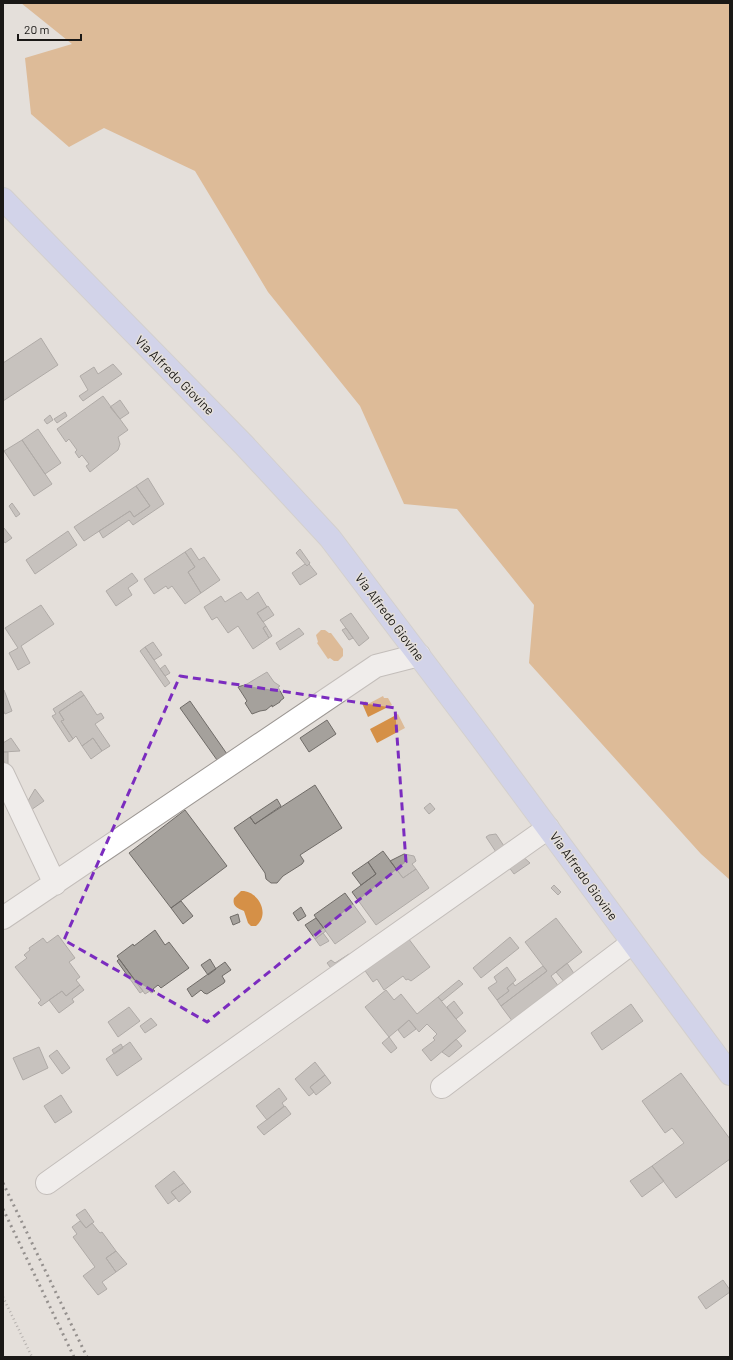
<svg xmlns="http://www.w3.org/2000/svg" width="733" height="1360" viewBox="0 0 733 1360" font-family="Barlow,sans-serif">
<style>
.water{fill:#d59047}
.building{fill:#a5a19c;stroke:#706c68}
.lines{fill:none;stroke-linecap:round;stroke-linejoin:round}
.minor-casing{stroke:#9c9793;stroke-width:24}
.major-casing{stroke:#bfbebe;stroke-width:24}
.path{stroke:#7d7a76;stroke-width:2.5;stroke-dasharray:1 3;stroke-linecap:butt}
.minor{stroke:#fff;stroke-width:22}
.major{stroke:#bcc6fb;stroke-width:22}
.rail{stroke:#363331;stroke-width:3;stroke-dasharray:2 4;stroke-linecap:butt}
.marked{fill:none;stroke:#7b2cbf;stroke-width:3;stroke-dasharray:8 5;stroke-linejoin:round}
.labels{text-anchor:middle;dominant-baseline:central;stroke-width:3;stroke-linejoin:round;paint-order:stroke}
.street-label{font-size:13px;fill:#1a1816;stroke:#e4dfda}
</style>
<rect width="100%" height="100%" fill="#e4dfda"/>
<path class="water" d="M 21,3 L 730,3 L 730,880 L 701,854 L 529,663 L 534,605 L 457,509 L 404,504 L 360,406 L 268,292 L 195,171 L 104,128 L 69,147 L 31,114 L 25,58 L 72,44 Z
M 321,630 L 325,630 L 329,633 L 331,633 L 343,649 L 343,656 L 338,661 L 334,661 L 330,658 L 328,659 L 317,643 L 318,642 L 316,635 Z
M 383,696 L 384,698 L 388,698 L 392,705 L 368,717 L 362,703 L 366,701 L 368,704 Z
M 398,714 L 405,728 L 377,743 L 370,729 Z
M 241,891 C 258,890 271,914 256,926 L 251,926 L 248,923 L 244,911 C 237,908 232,906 234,898 Z"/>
<path class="building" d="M 41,338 L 58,365 L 3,401 L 3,363 Z
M 113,364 L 122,374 L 83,401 L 79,396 L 88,390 L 80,376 L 94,367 L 98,374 Z
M 103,396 L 128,430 L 118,437 L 120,444 L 118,450 L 90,472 L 86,466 L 89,464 L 82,455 L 79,458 L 75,452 L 77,450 L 69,439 L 66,442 L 57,429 Z
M 120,400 L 129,413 L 120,419 L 110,407 Z
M 65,412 L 67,416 L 57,423 L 54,419 Z
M 50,415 L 53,420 L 47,424 L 44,420 Z
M 38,429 L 61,463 L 45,474 L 22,440 Z
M 22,440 L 52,484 L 34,496 L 4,451 Z
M 148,478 L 164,504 L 133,525 L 129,520 L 103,538 L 99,531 L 130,511 L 134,517 L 150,506 L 136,486 Z
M 136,486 L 150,506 L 134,517 L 130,511 L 84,541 L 74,527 Z
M 12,503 L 20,514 L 16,517 L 9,506 Z
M 3,528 L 4,528 L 12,538 L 5,543 L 3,540 Z
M 68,531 L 77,545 L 35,574 L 26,560 Z
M 191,548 L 199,560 L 204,557 L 220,580 L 201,593 L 188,572 L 195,567 L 185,552 Z
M 300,549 L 310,563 L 307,566 L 296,553 Z
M 185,552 L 195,567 L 188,572 L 201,593 L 185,604 L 172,586 L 168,589 L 166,586 L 154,594 L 144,579 Z
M 305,564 L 307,566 L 309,564 L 317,574 L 300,585 L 292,573 Z
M 132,573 L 138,581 L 128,588 L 132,595 L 116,606 L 106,591 Z
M 241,592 L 247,600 L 258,592 L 267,607 L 257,613 L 266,626 L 263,628 L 269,638 L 253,649 L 238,626 L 228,633 L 217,617 L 212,620 L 204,607 L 221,596 L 225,602 Z
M 41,605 L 54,624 L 21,646 L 30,663 L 18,670 L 9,653 L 18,648 L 5,628 Z
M 268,606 L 274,615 L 263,622 L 257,613 Z
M 351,613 L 369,638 L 359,646 L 340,620 Z
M 266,626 L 272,636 L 269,638 L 263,628 Z
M 299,628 L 304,634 L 280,650 L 276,643 Z
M 346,628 L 353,638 L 349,640 L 342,630 Z
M 153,642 L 162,655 L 154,660 L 145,647 Z
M 145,647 L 170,683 L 165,687 L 140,651 Z
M 165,665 L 170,673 L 165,676 L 160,669 Z
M 267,672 L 274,682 L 280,686 L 278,687 L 284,698 L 280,701 L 280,702 L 272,707 L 272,705 L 266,710 L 260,711 L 252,714 L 245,703 L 247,701 L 238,687 L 247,684 Z
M 4,690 L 12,711 L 5,714 L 3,710 Z
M 81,691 L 84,695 L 59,712 L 64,720 L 61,721 L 73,739 L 69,742 L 52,716 L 56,714 L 53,709 Z
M 84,695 L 97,715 L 101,713 L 104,718 L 95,724 L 110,746 L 102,751 L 93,738 L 82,746 L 76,736 L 73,739 L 61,721 L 64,720 L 59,712 Z
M 190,701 L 227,754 L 217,760 L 180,708 Z
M 327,720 L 336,734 L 309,752 L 300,738 Z
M 11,738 L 20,751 L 3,752 L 3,743 Z
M 93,738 L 102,751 L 91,759 L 82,746 Z
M 3,752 L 8,752 L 8,769 L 3,760 Z
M 315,785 L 342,828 L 300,855 L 304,861 L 302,864 L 283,876 L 277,883 L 271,883 L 266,879 L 265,873 L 234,828 L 250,817 L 255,824 Z
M 35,789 L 44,801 L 28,812 L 25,806 Z
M 277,799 L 281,806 L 255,824 L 250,817 Z
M 430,803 L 435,809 L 429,814 L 424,808 Z
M 185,810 L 227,866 L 171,908 L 129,853 Z
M 496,834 L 506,849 L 498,855 L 486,837 L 489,835 Z
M 383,851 L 403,878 L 416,869 L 429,888 L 376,925 L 352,892 L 376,874 L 368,862 Z
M 519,853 L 530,863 L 514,874 L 505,862 Z
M 404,854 L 414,856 L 416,861 L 412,864 L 416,869 L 403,878 L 390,861 Z
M 368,862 L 376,874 L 361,885 L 352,873 Z
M 554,885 L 561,892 L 558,895 L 551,888 Z
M 345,893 L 366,922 L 335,944 L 314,915 Z
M 181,901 L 193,916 L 183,924 L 171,908 Z
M 301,907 L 306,916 L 298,921 L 293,913 Z
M 238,914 L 240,922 L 233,925 L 230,917 Z
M 316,918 L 326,931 L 315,939 L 305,925 Z
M 556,918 L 582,952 L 551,976 L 559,987 L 513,1022 L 501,1006 L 547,971 L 525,942 Z
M 155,930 L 165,945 L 169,942 L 189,968 L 161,988 L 158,985 L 153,989 L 155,991 L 151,993 L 150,991 L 145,994 L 117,956 L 133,944 L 134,946 Z
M 323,933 L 329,941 L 320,946 L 315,939 Z
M 58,935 L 75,958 L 69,962 L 80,977 L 76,980 L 80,985 L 66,996 L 62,991 L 41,1006 L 38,1003 L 41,1000 L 15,967 L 27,958 L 24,955 L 30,950 L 29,948 L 43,938 L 47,943 Z
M 510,937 L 519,948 L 481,978 L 473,968 Z
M 408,938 L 430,967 L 411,981 L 408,979 L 406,980 L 403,976 L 384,990 L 377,979 L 373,982 L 361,965 Z
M 349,954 L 351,957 L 334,972 L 327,963 L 331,960 L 335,963 Z
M 119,959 L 143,991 L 140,993 L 117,961 Z
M 210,959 L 216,969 L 208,975 L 201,965 Z
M 225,962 L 231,970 L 222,976 L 225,981 L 224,983 L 207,994 L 204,993 L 201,990 L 192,997 L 187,989 Z
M 567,963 L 575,975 L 565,983 L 556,972 Z
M 543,966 L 547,971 L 501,1006 L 497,1000 L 509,991 L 507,988 L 513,983 L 515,986 Z
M 507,967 L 516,980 L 507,988 L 509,991 L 497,1000 L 488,988 L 497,982 L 494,977 Z
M 459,980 L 463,984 L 442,1001 L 438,997 Z
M 80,985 L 84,990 L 72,999 L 74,1002 L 59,1013 L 49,1000 L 62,991 L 66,996 Z
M 386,990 L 394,1000 L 401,994 L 417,1014 L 438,997 L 466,1031 L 431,1061 L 422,1050 L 435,1040 L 433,1038 L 437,1034 L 427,1024 L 419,1032 L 409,1020 L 389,1037 L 365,1007 Z
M 454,1001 L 463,1013 L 456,1019 L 447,1007 Z
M 631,1004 L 643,1021 L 602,1050 L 591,1033 Z
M 129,1007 L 140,1021 L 118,1037 L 108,1022 Z
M 151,1018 L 157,1025 L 145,1033 L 140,1026 Z
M 409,1020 L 416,1029 L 404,1038 L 398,1030 Z
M 389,1037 L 397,1048 L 391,1053 L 382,1043 Z
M 456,1039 L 462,1046 L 449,1057 L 442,1052 Z
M 130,1042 L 142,1059 L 117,1076 L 106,1059 Z
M 121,1044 L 123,1048 L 114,1054 L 112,1050 Z
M 39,1047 L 48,1068 L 23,1080 L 13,1058 Z
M 57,1050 L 70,1068 L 62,1074 L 49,1056 Z
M 315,1062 L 325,1075 L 310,1087 L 314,1092 L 309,1096 L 295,1079 Z
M 681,1073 L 730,1139 L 730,1159 L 676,1198 L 652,1166 L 684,1143 L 672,1128 L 665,1133 L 642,1101 Z
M 325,1075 L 331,1083 L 316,1095 L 310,1087 Z
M 279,1088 L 287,1099 L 282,1103 L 284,1106 L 267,1120 L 256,1106 Z
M 61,1095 L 72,1112 L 55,1123 L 44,1106 Z
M 285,1106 L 291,1114 L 264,1135 L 257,1127 Z
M 652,1166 L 664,1181 L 642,1197 L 630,1181 Z
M 174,1171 L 184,1183 L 171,1192 L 176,1198 L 168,1204 L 155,1186 Z
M 184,1183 L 191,1192 L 179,1202 L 171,1192 Z
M 85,1209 L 94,1222 L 86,1228 L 76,1215 Z
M 80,1221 L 86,1228 L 92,1223 L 100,1233 L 102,1232 L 116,1251 L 106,1258 L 116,1272 L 102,1282 L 107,1289 L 98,1295 L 83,1276 L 95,1267 L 73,1237 L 77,1234 L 72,1227 Z
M 116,1251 L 127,1264 L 116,1272 L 106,1258 Z
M 723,1280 L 730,1290 L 730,1292 L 706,1309 L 698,1297 Z"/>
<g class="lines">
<g class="minor-casing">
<path id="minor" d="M 3,774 L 55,884
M 3,918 L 376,666 L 419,655
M 442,1087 L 632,943
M 47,1183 L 290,1010 L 548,828"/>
</g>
<g class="major-casing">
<path id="major" d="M 3,199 L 244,445 L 330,538 L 479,735 L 730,1074"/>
</g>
<path class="path" d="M 3,1297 L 32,1357"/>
<use href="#minor" class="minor"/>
<use href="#major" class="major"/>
<path class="rail" d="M 3,1183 L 87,1357
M 3,1209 L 74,1357"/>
</g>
<path d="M0 0H733V1360H0ZM 180,676 L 395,708 L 406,862 L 207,1022 L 64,940 Z" fill="#e4dfda" fill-opacity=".55" fill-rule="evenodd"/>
<path class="marked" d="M 180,676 L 395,708 L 406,862 L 207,1022 L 64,940 Z"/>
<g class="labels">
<g class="street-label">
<text transform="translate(175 375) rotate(45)">Via Alfredo Giovine</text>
<text transform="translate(390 617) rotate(53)">Via Alfredo Giovine</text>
<text transform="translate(584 876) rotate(54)">Via Alfredo Giovine</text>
</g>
</g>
<rect width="733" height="1360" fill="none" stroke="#1a1816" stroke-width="8"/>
<path d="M18 34v6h63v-6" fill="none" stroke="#1a1816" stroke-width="2"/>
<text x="24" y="34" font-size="12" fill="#1a1816" stroke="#e4dfda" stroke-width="3" paint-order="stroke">20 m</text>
</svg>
